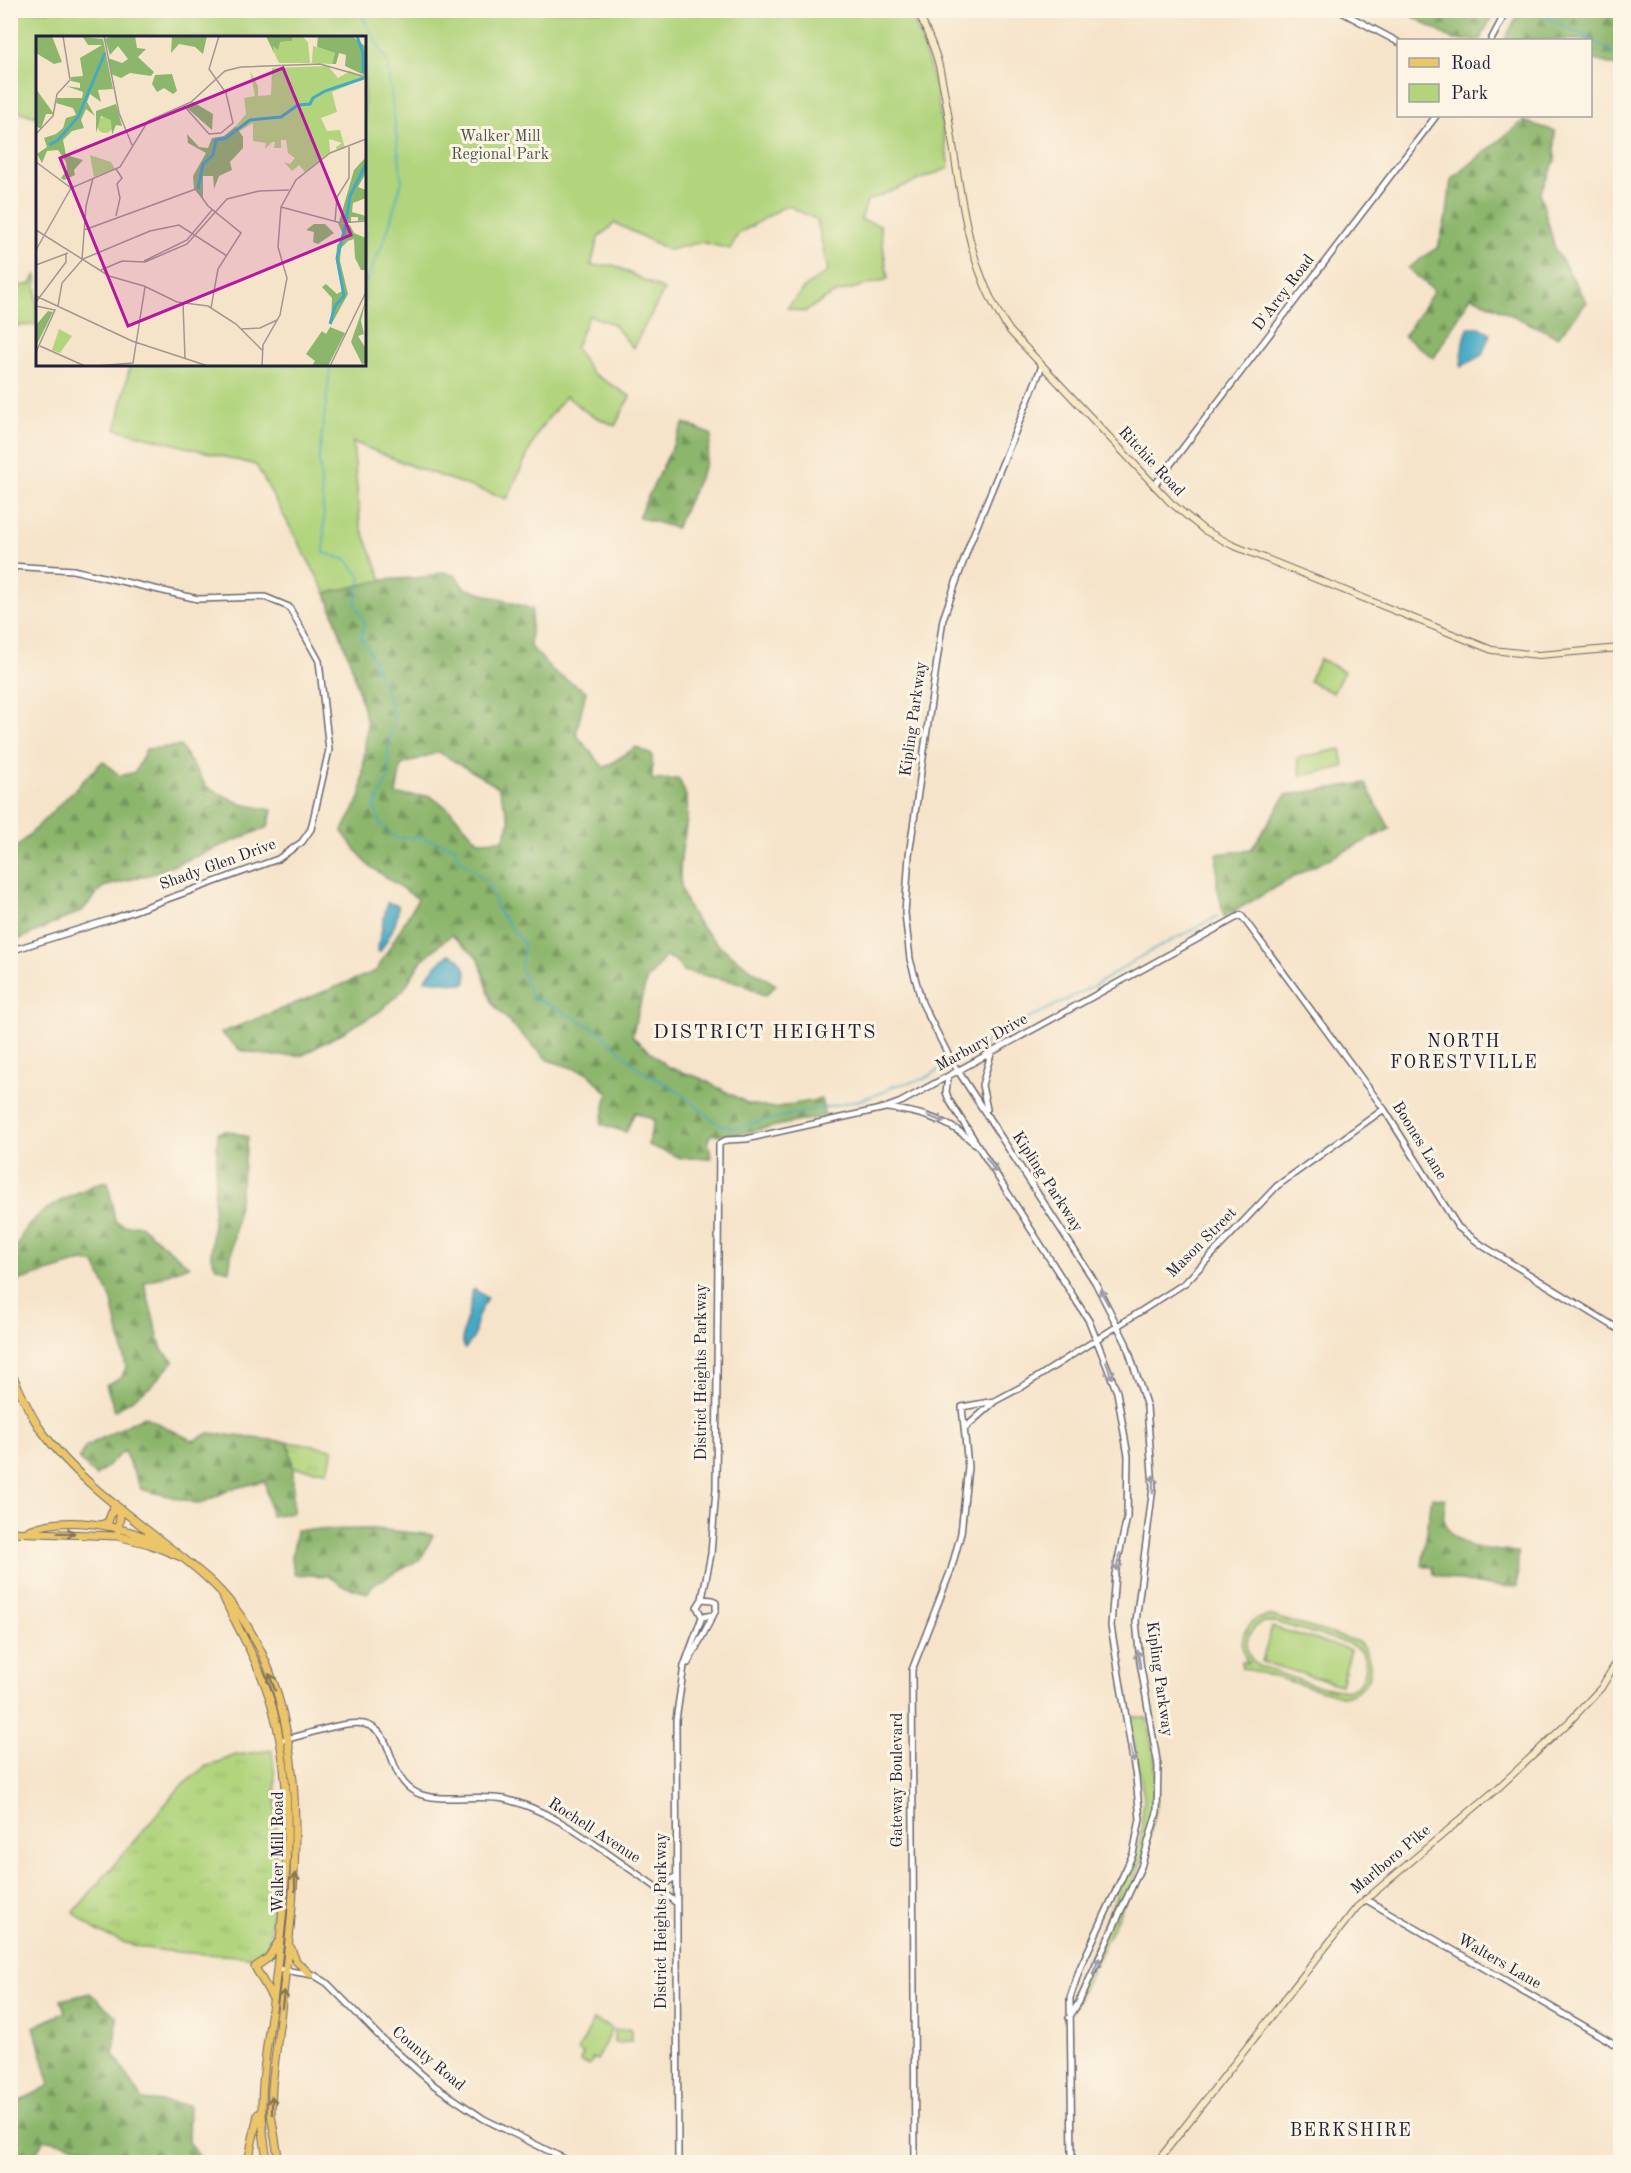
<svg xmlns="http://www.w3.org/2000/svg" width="1631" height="2173" viewBox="0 0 1631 2173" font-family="'Old Standard TT',serif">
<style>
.grass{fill:url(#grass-tufts);stroke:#6a7b5c;stroke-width:1.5}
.forest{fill:url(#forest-firs);stroke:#576c54;stroke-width:1.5;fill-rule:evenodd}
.park{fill:#b1d47d;stroke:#6a7b5c;stroke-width:1.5;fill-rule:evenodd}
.water{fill:#44a9c4;stroke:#336680;stroke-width:1.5}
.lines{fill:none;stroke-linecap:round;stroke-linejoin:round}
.stream{stroke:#44a9c4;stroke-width:1.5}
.tertiary-casing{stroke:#6c666d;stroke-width:8}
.secondary-casing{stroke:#6c666d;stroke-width:8}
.primary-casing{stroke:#6c666d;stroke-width:9}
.tertiary{stroke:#fff;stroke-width:5}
.secondary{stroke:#f8e8c3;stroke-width:6}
.primary{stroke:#edc569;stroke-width:7}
.oneway{stroke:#9c9ca7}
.oneway2{stroke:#887452}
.labels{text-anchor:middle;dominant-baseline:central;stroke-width:6;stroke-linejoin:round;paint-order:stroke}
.park-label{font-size:16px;fill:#4d574f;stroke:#fcf5e5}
.street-label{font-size:16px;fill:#22223b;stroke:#fcf5e5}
.neighbourhood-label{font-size:18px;letter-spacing:1.5px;fill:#22223b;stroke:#fcf5e5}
.quarter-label{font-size:20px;letter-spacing:1.5px;fill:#22223b;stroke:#fcf5e5}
.inset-river{fill:none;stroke:#44a9c4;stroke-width:3}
.inset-road{fill:none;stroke:#a19691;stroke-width:1.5}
.view{fill:#b5179e;fill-opacity:0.15;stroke:#b5179e;stroke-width:3}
.inset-edge{fill:none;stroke:#22223b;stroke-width:3}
</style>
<defs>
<pattern id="grass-tufts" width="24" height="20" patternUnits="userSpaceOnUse" patternTransform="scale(1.5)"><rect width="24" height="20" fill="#b1d47d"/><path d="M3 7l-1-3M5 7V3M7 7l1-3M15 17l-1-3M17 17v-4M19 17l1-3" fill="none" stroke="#98b66d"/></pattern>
<pattern id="forest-firs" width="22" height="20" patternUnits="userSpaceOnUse" patternTransform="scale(1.5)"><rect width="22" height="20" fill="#8cb66c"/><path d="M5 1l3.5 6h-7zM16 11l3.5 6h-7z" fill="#72945a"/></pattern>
</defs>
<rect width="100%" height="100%" fill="#fcf5e5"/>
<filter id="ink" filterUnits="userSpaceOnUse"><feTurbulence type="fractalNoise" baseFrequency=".0167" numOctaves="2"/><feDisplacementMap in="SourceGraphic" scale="12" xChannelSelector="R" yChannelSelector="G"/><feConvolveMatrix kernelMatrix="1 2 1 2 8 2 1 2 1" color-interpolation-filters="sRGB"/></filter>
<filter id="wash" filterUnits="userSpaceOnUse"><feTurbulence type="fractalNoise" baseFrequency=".008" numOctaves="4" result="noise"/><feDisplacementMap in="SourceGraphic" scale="24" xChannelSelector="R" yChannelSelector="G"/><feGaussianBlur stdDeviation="1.35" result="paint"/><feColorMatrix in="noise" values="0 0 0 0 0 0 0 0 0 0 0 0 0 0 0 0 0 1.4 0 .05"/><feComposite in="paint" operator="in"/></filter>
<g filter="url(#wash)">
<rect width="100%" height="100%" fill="#f6e4ca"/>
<path class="grass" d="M 288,1442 L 333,1449 L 328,1471 L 293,1468 Z
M 272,1750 C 281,1818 275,1884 268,1952 L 255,1958 C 196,1950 118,1960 74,1912 L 180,1787 L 205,1767 L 236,1755 Z"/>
<path class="forest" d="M 1403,11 L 1495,11 L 1480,40 L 1454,40 Z
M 1521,11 L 1620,11 L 1620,67 L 1591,59 L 1590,40 L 1504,40 Z
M 1523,121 L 1555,131 L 1555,161 L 1540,193 L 1555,249 L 1587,302 L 1558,337 L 1471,296 L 1434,358 L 1404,336 L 1434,291 L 1408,268 L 1438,247 L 1447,214 L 1451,180 Z
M 684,423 L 712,435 L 705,465 L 676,528 L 638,517 Z
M 443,572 L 456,576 L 464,588 L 532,609 L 530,646 L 555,673 L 586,691 L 576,734 L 604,768 L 636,747 L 652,755 L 652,780 L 679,779 C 682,786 686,794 687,801 C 690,823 680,848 680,870 C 678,924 735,960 776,985 L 765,996 L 741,983 L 683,971 L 675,960 L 665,957 L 646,981 L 632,1036 L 668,1067 L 700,1078 L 749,1104 L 774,1108 L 821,1099 L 825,1116 L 728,1136 L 712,1134 L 708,1139 L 711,1158 L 681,1158 L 648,1145 L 654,1120 L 635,1112 L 626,1132 L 601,1124 L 608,1094 L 588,1073 L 548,1060 L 518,1031 L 492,1003 L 479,959 L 451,935 L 422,960 L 403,990 L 379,1012 L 303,1055 L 271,1056 L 240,1050 L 221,1033 L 376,971 L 418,899 L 368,865 L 342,832 L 361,796 L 367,723 L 352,667 L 326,593 L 382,580 L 426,577 ZM 439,752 L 498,787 L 510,821 L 503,840 L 478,841 L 450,810 L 430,796 L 396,795 L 401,765 Z
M 180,746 L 207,787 L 241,804 L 272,810 L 268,827 L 155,873 L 103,887 L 82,911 L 11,943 L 11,853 L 103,761 L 120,776 L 135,772 L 146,749 Z
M 1365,783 L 1390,829 L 1306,870 L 1224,917 L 1217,885 L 1217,854 L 1251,850 L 1286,795 Z
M 228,1131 L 248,1137 L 229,1271 L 216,1267 L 211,1257 L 218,1132 Z
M 101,1182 L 108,1182 L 115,1221 L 125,1226 L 140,1225 L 189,1266 L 144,1283 L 162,1350 L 174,1361 L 150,1387 L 115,1411 L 106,1385 L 122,1377 L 126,1367 L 112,1301 L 95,1264 L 83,1261 L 11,1283 L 11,1248 L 17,1247 C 29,1210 68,1197 101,1182 Z
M 144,1416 L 193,1441 L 209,1433 L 288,1442 L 293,1468 L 293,1512 L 271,1516 L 265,1481 L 231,1489 L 200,1504 L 141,1489 L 124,1451 L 96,1476 L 79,1459 L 85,1447 Z
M 1432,1497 L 1445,1499 C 1445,1505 1443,1514 1444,1519 C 1452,1551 1493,1550 1518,1552 L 1517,1587 C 1488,1586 1461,1583 1434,1574 L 1433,1567 L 1422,1566 Z
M 374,1529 L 433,1535 L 421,1559 L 374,1584 L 367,1593 L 343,1586 L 328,1576 L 294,1574 L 292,1558 L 296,1530 Z
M 90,1993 L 117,2017 L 114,2054 L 143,2100 L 189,2105 L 188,2142 L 203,2162 L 125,2162 L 121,2155 L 44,2139 L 31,2162 L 11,2162 L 11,2106 L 50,2085 L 34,2027 L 65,2012 L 61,2000 Z"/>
<path class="park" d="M 10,11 L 909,11 C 933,61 941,113 949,168 L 867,201 L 861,220 L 880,225 L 888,279 L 833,294 L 804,312 L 787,308 L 804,288 L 828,271 L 817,220 L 787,205 L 738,234 L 730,249 L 701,242 L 669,250 L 615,223 L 598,238 L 591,266 L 614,265 L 664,290 L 633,348 L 613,324 L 589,315 L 575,348 L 592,373 L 630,396 L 615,426 L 588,413 L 566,396 L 539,430 L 507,499 L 414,467 L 353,442 L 360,524 L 382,580 L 326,593 L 256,465 L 116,429 L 130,365 L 364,364 L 364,38 L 38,38 L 37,117 L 11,109 Z
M 36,274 L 37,325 L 11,326 L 11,285 L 13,287 L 31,284 Z
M 1320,659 L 1344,671 L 1333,693 L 1309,681 Z
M 1341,749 L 1344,767 L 1301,776 L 1297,758 Z
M 1272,1616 L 1358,1642 C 1380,1662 1371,1693 1341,1696 L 1243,1668 L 1242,1662 L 1248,1663 C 1235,1642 1245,1616 1272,1616 ZM 1264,1622 L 1275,1622 L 1350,1644 L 1361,1651 L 1365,1659 C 1368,1674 1361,1688 1345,1690 C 1330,1692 1274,1672 1258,1666 C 1242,1653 1243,1630 1264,1622 Z
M 1272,1627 L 1351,1650 L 1341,1685 L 1262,1662 Z
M 1131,1716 L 1147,1718 C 1152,1747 1160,1779 1156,1808 C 1146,1870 1101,1949 1074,2007 L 1076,1988 L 1140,1842 L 1144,1797 L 1130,1721 Z
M 594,2020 L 612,2028 L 597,2060 L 591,2058 L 593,2059 L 589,2066 L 580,2061 L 583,2054 L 578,2051 Z
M 631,2029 L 631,2042 L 614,2043 L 614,2030 Z"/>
<path class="water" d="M 1469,327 L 1480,327 L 1490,334 L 1482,355 L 1461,367 L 1463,341 Z
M 387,903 L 398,905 C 399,922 388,938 380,952 L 377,951 Z
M 449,954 C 462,957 470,972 465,984 L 425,980 L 435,966 Z
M 475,1289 L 487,1298 L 478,1316 L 474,1337 L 465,1349 C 456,1334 474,1308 472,1291 Z"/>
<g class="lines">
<path class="stream" d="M 359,10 L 387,62 L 402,181 L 386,236 L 364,286
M 1530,10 L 1585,36 L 1620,57
M 331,364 L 319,457 L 324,519 L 324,553 L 347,560 L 361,577 L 355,603 L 365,623 L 361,639 L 368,647 L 395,716 L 388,748 L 389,776 L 374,808 L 382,827 L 395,838 L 420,837 L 454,847 L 459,859 L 488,882 L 497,910 L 524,944 L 521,969 L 531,996 L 596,1029 L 641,1070 L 679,1092 L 718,1124 L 736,1129 L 761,1121 L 860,1100 L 884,1092 L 893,1086 L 924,1079 L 946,1066
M 959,1058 L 983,1048 L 987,1040 L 1097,984 L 1142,956 L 1218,916"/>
</g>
</g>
<g filter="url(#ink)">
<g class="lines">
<g class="tertiary-casing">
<path id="tertiary" d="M 1338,10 L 1398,42
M 1491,40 L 1507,10
M 1042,366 L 970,543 L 943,619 L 909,855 L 905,913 L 910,959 L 922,1003 L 951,1060 L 1095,1282 L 1126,1343 L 1147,1407 L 1153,1487 L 1136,1621 L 1140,1662 L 1158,1766 L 1157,1812 L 1141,1867 L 1079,2002 L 1069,2018
M 1154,486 L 1436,116
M 10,566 L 73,570 L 198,599 L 265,597 L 289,607 L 319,661 L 329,750 L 311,829 L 302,842 L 278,859 L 112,919 L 10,951
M 948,1078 L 946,1092 L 949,1100 L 1089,1321 L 1117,1392 L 1128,1456 L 1127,1517 L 1115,1574 L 1111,1626 L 1136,1778 L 1140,1819 L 1133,1854 L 1080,1968 L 1070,1998 L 1072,2162
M 887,1108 C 920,1112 949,1120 974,1143
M 987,1109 L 982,1085 L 991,1054
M 966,1427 L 994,1402
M 713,1615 L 702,1617 L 697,1607 L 702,1599 L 711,1554 L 716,1489 L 719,1144 L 726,1140 L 746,1139 L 885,1108 L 901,1102 L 1241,915 L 1384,1109 L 1458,1227 L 1483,1246 L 1620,1330
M 688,1663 L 716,1610 L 716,1603 L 713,1600 L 702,1599
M 283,1740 C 304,1736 345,1720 364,1724 C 397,1731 385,1778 417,1793 C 438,1803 477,1794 504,1799 C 548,1809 583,1836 620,1862 C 638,1875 658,1887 675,1902
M 656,1887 L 662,1886 L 675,1877
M 1365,1899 L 1620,2047
M 277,1969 L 314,1975 L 327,1983 L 382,2039 L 435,2086 L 484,2119 L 571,2162
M 678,2162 L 676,1720 L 684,1666 L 702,1617
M 915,2162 L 912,1670 L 951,1570 L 961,1533 L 968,1467 L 962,1407 L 995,1401 L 1025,1385 L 1185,1283 L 1277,1186 L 1384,1109"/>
</g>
<g class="secondary-casing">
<path id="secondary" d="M 917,10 C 925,27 933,44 938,62 C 960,150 955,254 1010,331 L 1170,502 L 1204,530 L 1232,545 L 1492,650 L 1539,655 L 1620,648
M 1157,2162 L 1357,1907 L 1499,1787 L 1570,1721 L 1601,1688 L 1620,1656"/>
</g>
<g class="primary-casing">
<path id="primary" d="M 10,1370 C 20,1390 28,1412 41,1430 C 84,1490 152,1530 206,1577 C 339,1695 288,1932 272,2087 L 271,2114 L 279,2162
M 116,1506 L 120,1517 L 118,1530
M 101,1525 L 108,1522 L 115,1504
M 29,1530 C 67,1514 127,1526 163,1545
M 10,1532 L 117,1536 L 149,1544 L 181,1557
M 222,1594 C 240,1633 260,1664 272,1706 C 298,1797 285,1895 275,1986 C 268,2046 254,2103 268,2162
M 291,1948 L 296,1961 L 310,1974
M 272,1997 L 255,1967 L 268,1958 L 278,1942
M 248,2162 L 258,2114"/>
</g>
<use href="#tertiary" class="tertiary"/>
<use href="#secondary" class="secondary"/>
<use href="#primary" class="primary"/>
</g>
<defs><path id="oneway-shaft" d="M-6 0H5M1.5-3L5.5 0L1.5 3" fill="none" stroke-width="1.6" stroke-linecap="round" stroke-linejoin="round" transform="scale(1.5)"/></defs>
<g class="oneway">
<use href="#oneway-shaft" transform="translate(936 1119) rotate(22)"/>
<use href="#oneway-shaft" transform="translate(991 1165) rotate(57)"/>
<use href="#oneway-shaft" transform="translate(1104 1297) rotate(-119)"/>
<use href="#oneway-shaft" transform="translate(1109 1370) rotate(70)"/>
<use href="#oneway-shaft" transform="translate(1153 1484) rotate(-89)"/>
<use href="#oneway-shaft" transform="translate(1118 1562) rotate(103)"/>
<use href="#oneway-shaft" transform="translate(1139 1659) rotate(-99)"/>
<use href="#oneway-shaft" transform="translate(1132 1754) rotate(79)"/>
<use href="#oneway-shaft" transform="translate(1096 1966) rotate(-66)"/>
</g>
<g class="oneway2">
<use href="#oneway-shaft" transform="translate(66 1533) rotate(1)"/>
<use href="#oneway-shaft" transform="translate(272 1682) rotate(-110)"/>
<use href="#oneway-shaft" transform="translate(295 1882) rotate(-91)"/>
<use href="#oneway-shaft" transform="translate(283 1999) rotate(-83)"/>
<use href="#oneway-shaft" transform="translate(272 2105) rotate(-90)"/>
</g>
</g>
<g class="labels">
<g class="park-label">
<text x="500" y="137">Walker Mill<tspan x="500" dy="18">Regional Park</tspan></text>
</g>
<g class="street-label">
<text transform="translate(1284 293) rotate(-53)">D'Arcy Road</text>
<text transform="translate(1151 462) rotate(47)">Ritchie Road</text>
<text transform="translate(914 719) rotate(-82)">Kipling Parkway</text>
<text transform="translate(218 865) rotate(-20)">Shady Glen Drive</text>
<text transform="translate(982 1043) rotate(-29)">Marbury Drive</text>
<text transform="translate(1419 1141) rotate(58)">Boones Lane</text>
<text transform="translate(1047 1182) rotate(57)">Kipling Parkway</text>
<text transform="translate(1202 1243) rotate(-45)">Mason Street</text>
<text transform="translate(702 1372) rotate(-90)">District Heights Parkway</text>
<text transform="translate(1159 1679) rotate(82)">Kipling Parkway</text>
<text transform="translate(898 1780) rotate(-90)">Gateway Boulevard</text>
<text transform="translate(594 1831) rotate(33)">Rochell Avenue</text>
<text transform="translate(279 1852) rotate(-90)">Walker Mill Road</text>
<text transform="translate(1391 1860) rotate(-40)">Marlboro Pike</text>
<text transform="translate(662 1921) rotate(-90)">District Heights Parkway</text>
<text transform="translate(1499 1962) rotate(30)">Walters Lane</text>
<text transform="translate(428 2059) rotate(40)">County Road</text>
</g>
<g class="neighbourhood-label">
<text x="1464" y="1042">NORTH<tspan x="1464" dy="21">FORESTVILLE</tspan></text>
<text x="1351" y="2131">BERKSHIRE</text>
</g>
<g class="quarter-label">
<text x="765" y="1033">DISTRICT HEIGHTS</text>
</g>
</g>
<g transform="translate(36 36)">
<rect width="330" height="330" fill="#f6e4ca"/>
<path d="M 257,0 L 266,0 L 272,6 L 274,27 L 243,27 L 236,12 L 244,6 L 256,5 ZM 277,10 L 299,17 L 296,28 L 276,27 ZM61 89a8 8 0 1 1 16 0a8 8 0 1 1-16 0ZM 54,119 L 75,126 L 79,133 L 58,141 Z" fill="#b1d47d"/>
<path d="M 0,0 L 16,0 L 26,26 L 18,28 L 0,17 ZM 76,0 L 99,0 L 101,12 L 110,13 L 102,21 L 118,36 L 115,40 L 94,37 L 85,42 L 75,38 L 72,22 L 86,27 L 92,23 L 82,10 L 74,19 L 69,3 ZM 136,0 L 171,0 L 167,18 L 159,11 L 143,8 L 135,17 ZM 230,0 L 257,0 L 256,5 L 244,6 L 242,14 L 237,10 L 238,17 ZM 282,0 L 316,0 L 330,11 L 330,40 L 309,30 L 310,19 L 303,17 L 300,28 L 296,28 L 299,17 L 281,11 ZM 47,1 L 67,3 L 77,53 L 62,54 L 65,66 L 54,58 L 51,66 L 59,80 L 50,73 L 45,84 L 48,92 L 36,95 L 27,104 L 30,119 L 47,124 L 38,134 L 39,139 L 28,144 L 25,142 L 31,134 L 30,126 L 22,114 L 11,115 L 6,127 L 1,118 L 11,111 L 8,102 L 20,98 L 27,92 L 30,82 L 40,79 L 37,72 L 20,67 L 21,62 L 46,62 L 47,56 L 30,50 L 44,52 L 44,47 L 35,45 L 35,41 L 47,40 L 44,22 L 66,9 L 52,9 ZM 136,38 L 141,55 L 137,58 L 128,52 L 121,56 L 116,48 L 119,39 ZM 0,53 L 18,78 L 10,78 L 5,93 L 0,90 ZM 157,66 L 177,78 L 176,94 L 151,72 ZM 80,68 L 86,90 L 80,89 L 76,99 L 75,84 L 65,80 L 60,97 L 60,75 ZM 200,90 L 207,101 L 207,112 L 194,126 L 196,134 L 183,140 L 178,153 L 177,140 L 167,140 L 167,163 L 158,153 L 157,140 L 170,117 L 152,107 L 151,98 L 163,111 L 172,112 L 176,102 L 188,100 ZM 330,121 L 330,137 L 322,151 L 330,154 L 330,162 L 317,167 L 316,176 L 330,180 L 330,184 L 322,185 L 322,181 L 315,181 L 315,186 L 303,186 L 318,134 ZM 302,187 L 314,189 L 318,197 L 330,202 L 330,234 L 325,234 L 319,222 L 318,203 L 312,205 L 305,212 L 304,225 L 312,258 L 295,289 L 296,262 L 286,251 L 290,248 L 301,258 L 306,255 L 300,224 L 301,209 L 308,201 ZM 278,188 L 289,188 L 298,197 L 282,208 L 277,206 L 278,196 L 270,194 ZM 330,263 L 325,285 L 328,298 L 322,300 L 330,313 L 330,327 L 326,328 L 315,306 ZM 12,275 L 17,276 L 1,308 L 0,289 ZM 294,291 L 309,297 L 292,330 L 276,330 L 279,325 L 270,318 L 286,295 L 290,298 Z" fill="#8cb66c"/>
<path d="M 292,30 L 302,42 L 314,35 L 330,42 L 296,56 L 301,76 L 285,82 L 291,95 L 304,94 L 309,112 L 301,114 L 300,111 L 306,107 L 293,103 L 294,116 L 269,136 L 263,129 L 256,135 L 248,126 L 254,128 L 259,122 L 252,117 L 250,104 L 245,104 L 245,112 L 238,112 L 239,106 L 236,106 L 229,113 L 230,107 L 217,105 L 217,87 L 204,95 L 200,90 L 210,78 L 208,62 L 219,60 L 214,35 L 222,50 L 222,60 L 235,59 L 236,32 ZM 23,293 L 36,300 L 24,317 L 16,314 Z" fill="#b1d47d"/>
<path class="inset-river" d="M 321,0 L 327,17 L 327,37M 13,109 L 22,104 L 42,81 L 69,17M 162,153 L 167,128 L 177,119 L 180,104 L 190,102 L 214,84 L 245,81 L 262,69 L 274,68 L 277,62 L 289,55 L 328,42M 310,185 L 314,160 L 330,128M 294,288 L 299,270 L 308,260 L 301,222 L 310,188"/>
<path class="inset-road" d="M 68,0 L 83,77 L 96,109M 148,70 L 173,98 L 185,97 L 197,87 L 190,57 L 173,33 L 183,0M 0,98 L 17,80 L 21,58 L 34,44 L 27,0M 0,126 L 35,152M 111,171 L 160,153 L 172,170 L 205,197 L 182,233 L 175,272M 245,171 L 305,187 L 330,185M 80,180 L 84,162 L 81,148 L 86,142 L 80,133M 299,185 L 301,161 L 313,142 L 313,111M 0,194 L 73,240 L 108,250 L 141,266 L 172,270 L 200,288 L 227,315M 48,194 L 111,171M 0,214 L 35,152 L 84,131 L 112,85 L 155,66 L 189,35 L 205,31 L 284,28 L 330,41M 47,223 L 114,195 L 143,189 L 191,220M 85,225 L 109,226 L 151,208 L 191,163 L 223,155 L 253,154M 108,225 L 151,204 L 176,174M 0,229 L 32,217M 65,234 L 86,225M 0,260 L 96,305 L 172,330M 0,266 L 30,226 L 30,218M 147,267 L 149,322M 0,270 L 19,274 L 0,316M 22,270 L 26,247 L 46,224 L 50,170 L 57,142M 205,293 L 224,292 L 241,284M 4,310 L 49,330M 60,330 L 97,327 L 109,251M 226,330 L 227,309 L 244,279 L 251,242 L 242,211 L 245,171 L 260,144 L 294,117 L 330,103M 294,330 L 330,256"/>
<path class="view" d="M 247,32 L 315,199 L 92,290 L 24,122 Z"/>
<rect width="330" height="330" class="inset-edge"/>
</g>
<rect width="1631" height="2173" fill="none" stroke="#fcf5e5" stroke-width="36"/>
<rect x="1397" y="39" width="195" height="78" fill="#fcf5e5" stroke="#a5a1a1" stroke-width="1.5"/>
<rect x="1409" y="58" width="30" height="9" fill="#edc569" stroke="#a5a1a1" stroke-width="1.5"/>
<text x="1451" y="69" font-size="18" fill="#22223b">Road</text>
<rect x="1409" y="84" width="30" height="18" fill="#b1d47d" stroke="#a5a1a1" stroke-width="1.5"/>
<text x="1451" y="99" font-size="18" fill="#22223b">Park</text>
</svg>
